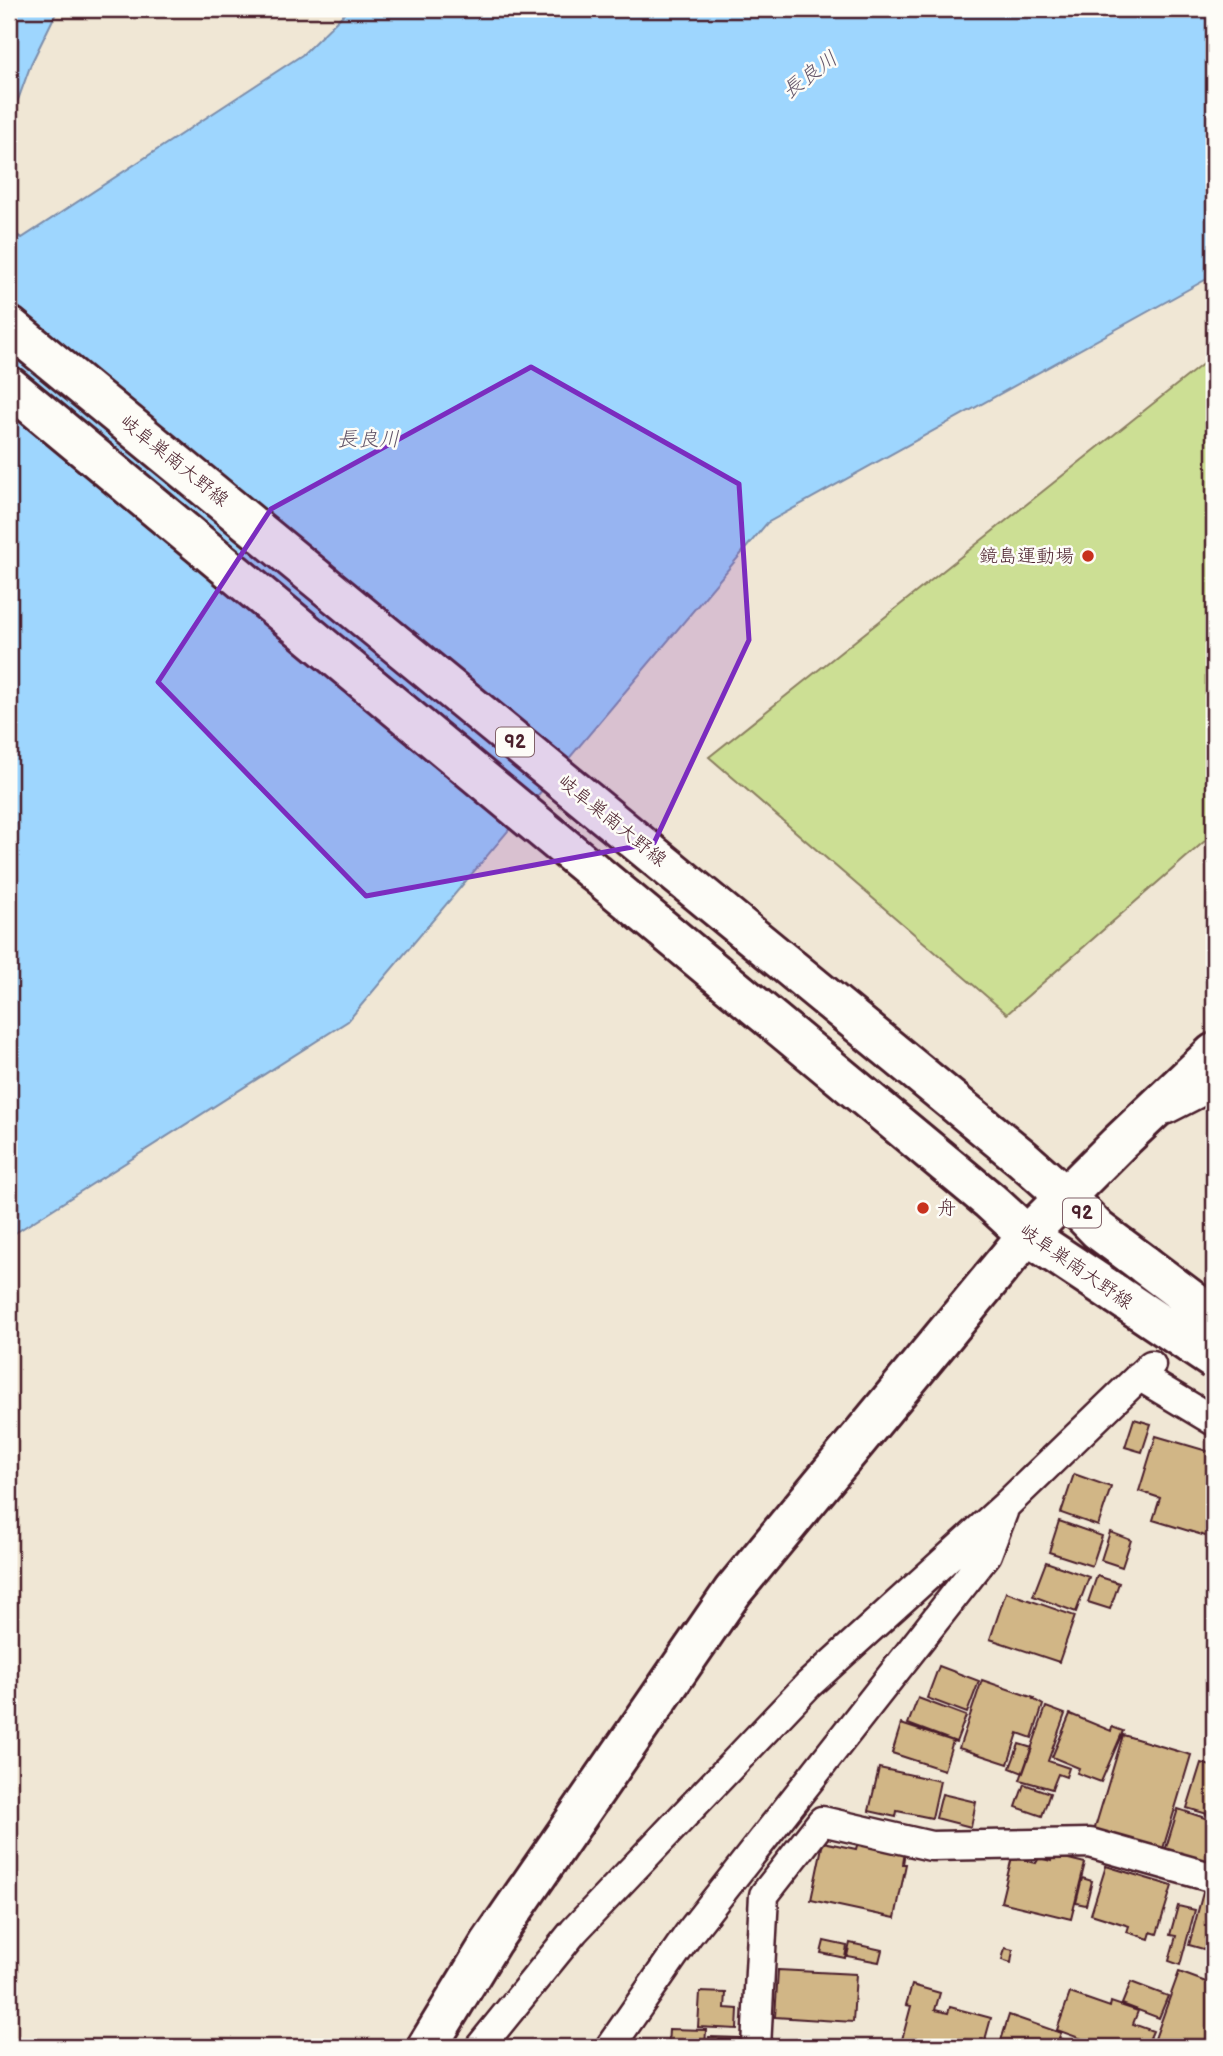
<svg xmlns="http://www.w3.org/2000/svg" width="1223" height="2056" viewBox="0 0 1223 2056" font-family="'Balsamiq Sans','Klee One',sans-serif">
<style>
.green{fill:#ccdf94;stroke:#8b7f60;stroke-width:2}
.water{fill:#9ed6fe;stroke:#7c8daa;stroke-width:2}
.building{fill:#d1b686;stroke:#4a1f2b;stroke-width:2}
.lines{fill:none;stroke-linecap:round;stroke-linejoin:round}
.street-casing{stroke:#4a1f2b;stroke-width:33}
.secondary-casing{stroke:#4a1f2b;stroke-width:44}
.primary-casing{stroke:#4a1f2b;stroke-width:44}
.street{stroke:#fdfcf7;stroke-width:28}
.secondary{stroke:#fdfcf7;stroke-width:38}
.primary{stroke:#fdfcf7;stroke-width:38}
.primary-bridge-casing{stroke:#4a1f2b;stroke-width:44;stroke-linecap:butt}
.primary-bridge{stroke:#fdfcf7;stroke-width:38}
.marked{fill:#7b2cbf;fill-opacity:0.2;stroke:#7b2cbf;stroke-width:5;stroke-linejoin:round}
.poi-dot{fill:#c8321e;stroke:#fdfcf7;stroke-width:2.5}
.labels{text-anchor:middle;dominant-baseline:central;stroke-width:5;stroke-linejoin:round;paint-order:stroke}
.shield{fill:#fdfcf7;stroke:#806168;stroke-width:2}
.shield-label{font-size:18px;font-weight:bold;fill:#4a1f2b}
.street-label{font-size:19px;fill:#4a1f2b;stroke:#fdfcf7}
.poi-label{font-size:19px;fill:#4a1f2b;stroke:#fdfcf7;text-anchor:end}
.water-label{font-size:21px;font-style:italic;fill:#63566a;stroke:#fdfcf7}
</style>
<rect width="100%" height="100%" fill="#f0e7d5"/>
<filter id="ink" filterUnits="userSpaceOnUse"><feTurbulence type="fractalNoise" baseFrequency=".0143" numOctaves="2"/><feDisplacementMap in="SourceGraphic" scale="14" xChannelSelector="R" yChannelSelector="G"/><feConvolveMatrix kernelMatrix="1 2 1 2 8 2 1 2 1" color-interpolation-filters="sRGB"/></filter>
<g filter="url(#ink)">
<path class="green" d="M 1214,355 L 1214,833 L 1007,1014 L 709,757 Z"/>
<path class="water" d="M 9,9 L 58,9 L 31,64 L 9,125 Z
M 349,9 L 1214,9 L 1214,275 L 767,523 L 348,1021 L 9,1237 L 9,231 L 22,238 L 302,55 Z"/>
<path class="building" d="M 1134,1419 L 1151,1424 L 1142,1452 L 1125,1447 Z
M 1156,1436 L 1214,1453 L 1214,1530 L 1212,1538 L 1153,1520 L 1160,1498 L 1139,1491 Z
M 1074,1474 L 1111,1487 L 1098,1526 L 1061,1513 Z
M 1059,1521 L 1102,1536 L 1092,1566 L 1049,1552 Z
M 1110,1532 L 1131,1540 L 1122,1567 L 1101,1560 Z
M 1046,1562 L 1089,1577 L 1076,1612 L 1033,1596 Z
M 1097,1576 L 1119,1583 L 1110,1609 L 1088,1602 Z
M 1006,1592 L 1075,1616 L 1059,1662 L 990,1639 Z
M 939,1666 L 979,1681 L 967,1713 L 927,1698 Z
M 982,1680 L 1034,1698 L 1033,1699 L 1043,1705 L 1032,1738 L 1018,1733 L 1008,1764 L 959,1748 Z
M 918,1698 L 966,1716 L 956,1742 L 908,1724 Z
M 1046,1707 L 1065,1714 L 1048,1761 L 1069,1768 L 1066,1777 L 1058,1774 L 1052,1789 L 1020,1780 Z
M 1070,1714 L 1111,1731 L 1112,1727 L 1123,1731 L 1101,1782 L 1077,1773 L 1079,1768 L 1052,1757 Z
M 901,1724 L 953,1741 L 944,1770 L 892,1753 Z
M 1123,1735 L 1191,1755 L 1162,1852 L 1094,1831 Z
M 1019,1744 L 1032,1748 L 1023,1773 L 1010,1768 Z
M 1201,1763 L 1214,1767 L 1214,1816 L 1187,1808 Z
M 879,1768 L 940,1781 L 932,1818 L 897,1811 L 896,1817 L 869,1811 Z
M 1024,1784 L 1050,1793 L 1042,1816 L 1016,1807 Z
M 942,1794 L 976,1802 L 971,1827 L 936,1818 Z
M 1178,1809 L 1214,1821 L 1214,1862 L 1209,1861 L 1209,1865 L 1165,1851 Z
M 823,1842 L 856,1849 L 858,1842 L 905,1852 L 903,1864 L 906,1864 L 895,1918 L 811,1900 Z
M 1052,1855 L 1085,1863 L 1071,1919 L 1001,1902 L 1012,1857 L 1036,1863 L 1039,1858 L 1051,1861 Z
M 1106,1866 L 1172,1886 L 1157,1934 L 1151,1932 L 1149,1939 L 1127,1932 L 1129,1926 L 1091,1914 Z
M 1082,1878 L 1092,1881 L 1086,1905 L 1076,1903 Z
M 1205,1885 L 1214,1887 L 1214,1952 L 1189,1945 Z
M 1178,1906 L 1195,1910 L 1180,1965 L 1169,1961 L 1176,1936 L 1170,1935 Z
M 824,1941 L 847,1946 L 845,1958 L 821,1953 Z
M 850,1943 L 882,1950 L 879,1962 L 847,1956 Z
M 1005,1948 L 1013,1950 L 1011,1963 L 1002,1960 Z
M 778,1970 L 856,1974 L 853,2022 L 775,2017 Z
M 1179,1972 L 1214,1985 L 1214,2047 L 1152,2047 Z
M 1131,1982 L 1168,1996 L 1159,2018 L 1122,2004 Z
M 912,1985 L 940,1993 L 935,2010 L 948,2013 L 950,2007 L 991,2018 L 983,2047 L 900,2047 L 911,2006 L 906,2005 Z
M 700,1992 L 726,1993 L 725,2008 L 738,2009 L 737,2029 L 698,2027 Z
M 1070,1993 L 1110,2007 L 1111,2002 L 1138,2011 L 1133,2024 L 1153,2031 L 1146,2047 L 1104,2047 L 1057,2030 Z
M 1009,2015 L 1061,2033 L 1059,2038 L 1073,2043 L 1075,2047 L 999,2047 Z
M 669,2029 L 706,2030 L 705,2047 L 668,2047 Z
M 709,2037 L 739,2038 L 739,2047 L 709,2047 Z"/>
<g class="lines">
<g class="street-casing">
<path id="street" d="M 1167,1109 L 1214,1085
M 1139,1376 L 1214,1421
M 480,2047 L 574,1931 L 808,1685 L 1005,1506 L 1151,1365
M 610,2047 L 688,1935 L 987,1554 L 1003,1512
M 756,2047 L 764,1895 L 822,1821 L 931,1846 L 1090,1843 L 1214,1878"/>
</g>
<g class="secondary-casing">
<path id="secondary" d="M 427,2047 L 491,1942 L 733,1591 L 1027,1235 L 1118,1144 L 1214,1053"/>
</g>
<g class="primary-casing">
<path id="primary" d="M 9,326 L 1022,1158 L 1066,1197 L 1098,1230 L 1145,1265
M 9,386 L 990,1201 L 1027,1235 L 1117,1295"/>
</g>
<use href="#street" class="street"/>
<use href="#secondary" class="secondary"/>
<use href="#primary" class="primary"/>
<g class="primary-bridge-casing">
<path id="primary-bridge" d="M 1145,1265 L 1214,1317
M 1117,1295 L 1214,1360"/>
</g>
<use href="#primary-bridge" class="primary-bridge"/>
</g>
</g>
<path class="marked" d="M 531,367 L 739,484 L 749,640 L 654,843 L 366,896 L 158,682 L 271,509 Z"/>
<g class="poi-dot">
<circle cx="1088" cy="556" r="7"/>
<circle cx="923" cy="1208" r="7"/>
</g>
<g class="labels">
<g class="shield">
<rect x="496" y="727.5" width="38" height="29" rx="5"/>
<rect x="1063" y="1198.5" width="38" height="29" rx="5"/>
</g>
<g class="shield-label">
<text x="515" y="742">92</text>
<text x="1082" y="1213">92</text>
</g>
<g class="street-label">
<text transform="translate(174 461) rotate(39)">岐阜巣南大野線</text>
<text transform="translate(612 821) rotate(39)">岐阜巣南大野線</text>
<text transform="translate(1076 1267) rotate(35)">岐阜巣南大野線</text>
</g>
<g class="poi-label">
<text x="1074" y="556">鏡島運動場</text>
<text x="937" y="1208" text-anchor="start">舟</text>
</g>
<g class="water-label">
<text transform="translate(810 75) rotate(-37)">長良川</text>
<text x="368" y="439">長良川</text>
</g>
</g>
<rect width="1223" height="2056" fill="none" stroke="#fdfcf7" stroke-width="35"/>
<rect x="18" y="18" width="1188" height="2021" fill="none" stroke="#4a1f2b" stroke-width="2.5" filter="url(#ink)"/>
</svg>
